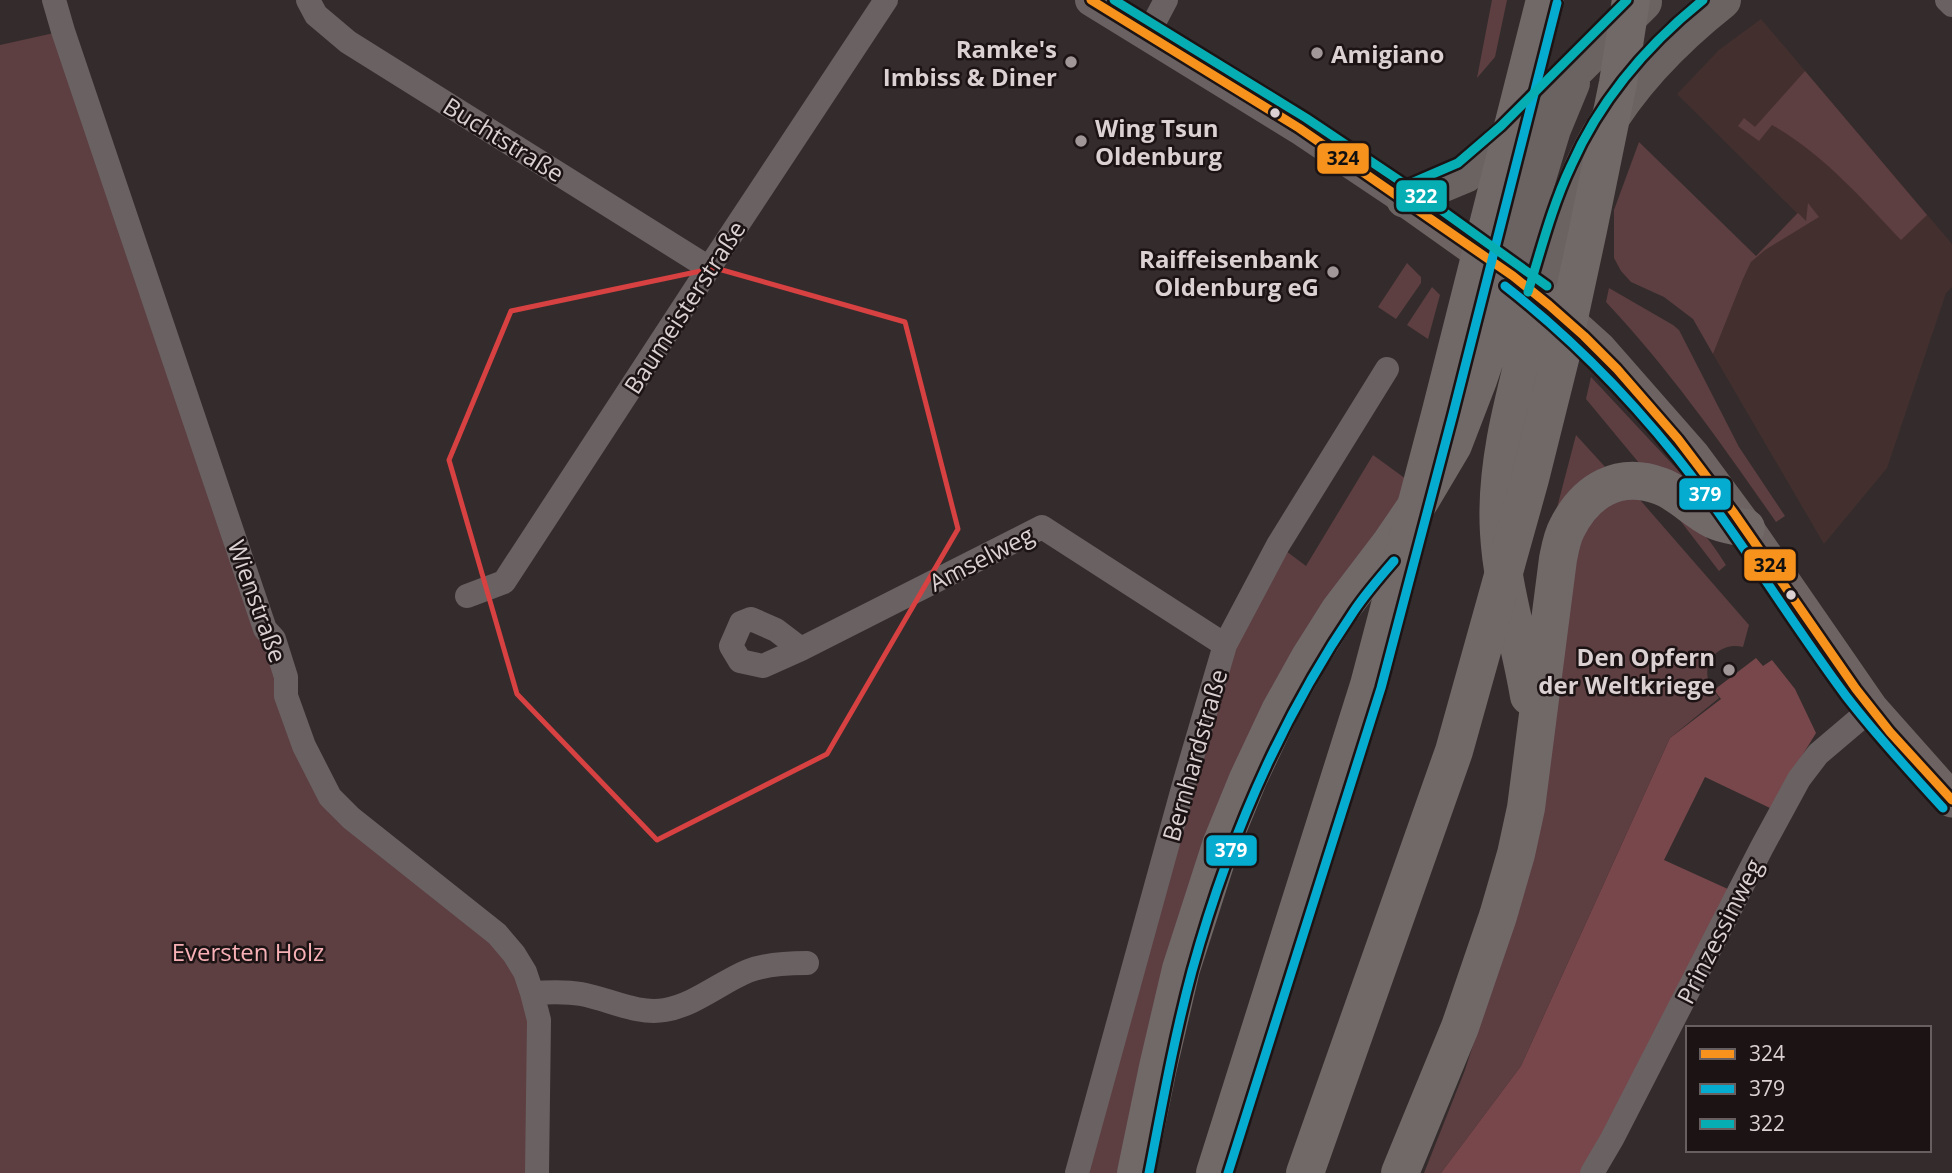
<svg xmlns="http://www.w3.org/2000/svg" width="1952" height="1173" viewBox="0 0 1952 1173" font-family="'Open Sans',sans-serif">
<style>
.built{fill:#442f2f}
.green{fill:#5d3e41}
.forest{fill:#77474b}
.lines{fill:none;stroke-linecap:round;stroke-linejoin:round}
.minor{stroke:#6a6162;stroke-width:24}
.tertiary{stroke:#6a6162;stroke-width:32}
.secondary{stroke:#6d6363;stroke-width:35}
.primary{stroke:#6b6262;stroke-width:38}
.motorway{stroke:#716868;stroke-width:38}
.motorway-bridge{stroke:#716868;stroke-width:38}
.bus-1-casing{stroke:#1b1314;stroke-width:14}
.bus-2-casing{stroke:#1b1314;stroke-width:14}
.bus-3-casing{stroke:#1b1314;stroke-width:14}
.bus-1{stroke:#f7931d;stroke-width:9}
.bus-2{stroke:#06acd0;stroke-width:9}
.bus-3{stroke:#06aeb4;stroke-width:9}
.marked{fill:none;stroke:#d74142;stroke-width:5;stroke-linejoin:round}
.poi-dot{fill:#a19798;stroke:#1b1314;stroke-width:2.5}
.bus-dot{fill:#dcd1d2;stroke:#1b1314;stroke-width:2.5}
.labels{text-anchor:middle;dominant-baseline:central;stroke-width:5;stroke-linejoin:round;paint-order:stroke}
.poi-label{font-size:24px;font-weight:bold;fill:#dcd1d2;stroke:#1b1314;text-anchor:end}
.street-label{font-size:24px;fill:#dcd1d2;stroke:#1b1314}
.park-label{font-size:24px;fill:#f7b0b5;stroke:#1b1314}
.line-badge{stroke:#1b1314;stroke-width:2.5}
.badge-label{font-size:19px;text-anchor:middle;font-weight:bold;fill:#fff}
.pale-badge-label{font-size:19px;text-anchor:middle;font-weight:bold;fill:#111}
</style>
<rect width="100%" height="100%" fill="#342c2c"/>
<path class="built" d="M 1761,19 L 1952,244 L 1952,287 L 1946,293 L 1887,468 L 1824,544 L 1713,354 L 1743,279 L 1751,262 L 1797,213 L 1677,94 L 1719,50 Z"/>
<path class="green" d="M 1492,0 L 1507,0 L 1495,57 L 1477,78 Z
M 63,31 L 314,768 L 525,972 L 537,1173 L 0,1173 L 0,45 Z
M 1805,71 L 1927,215 L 1901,240 C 1861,198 1823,154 1772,125 L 1759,141 L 1738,126 L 1744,118 L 1755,127 Z
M 1639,142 L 1756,256 L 1798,213 L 1806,221 L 1808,203 L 1819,217 L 1765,250 L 1751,262 L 1743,279 L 1713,354 L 1693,319 L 1664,297 L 1631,282 L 1621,271 L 1614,258 L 1614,210 Z
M 1407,263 L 1421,277 L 1421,283 L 1396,319 L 1378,307 Z
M 1432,287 L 1440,295 L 1428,339 L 1407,325 Z
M 1609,288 L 1673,325 L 1679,330 L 1739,447 L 1785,516 L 1776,522 C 1723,446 1670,370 1606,302 Z
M 1591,377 L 1689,482 L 1644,469 L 1586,399 Z
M 1576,435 L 1607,469 L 1552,527 Z
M 1373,455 L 1417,487 L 1280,711 L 1136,1173 L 1077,1173 L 1225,645 L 1278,545 L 1306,566 Z
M 1634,493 L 1749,625 L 1743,647 C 1724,642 1703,657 1708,679 C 1709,686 1715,692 1719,698 L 1670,738 L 1521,1066 L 1441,1173 L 1424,1173 L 1465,1070 L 1510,930 L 1567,565 L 1596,508 Z
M 1669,506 C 1697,523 1709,538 1726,565 L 1719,571 Z"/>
<path class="forest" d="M 1756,658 L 1763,666 L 1772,660 L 1795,689 L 1816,733 L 1770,808 L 1705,777 L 1664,860 L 1730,890 L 1585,1173 L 1441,1173 L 1521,1066 L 1670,738 L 1721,699 L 1714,690 Z"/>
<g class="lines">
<path class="minor" d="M 54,0 L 63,31 L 265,629 L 274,639 L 286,677 L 286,696 L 304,746 L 330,797 L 351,818 L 497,934 L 514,954 L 525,972 L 532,993 L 539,1020 L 537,1173
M 308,0 L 316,15 L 348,42 L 709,268
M 1947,0 L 1952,5
M 1148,34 L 1166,0
M 467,596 L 504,582 L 709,268 L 886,0
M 801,649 L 776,630 L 751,619 L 741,623 L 731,646 L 740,661 L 763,666 L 801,649 L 1042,527 L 1225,645
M 532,993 C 548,992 565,991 581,994 C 609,999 637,1015 665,1010 C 695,1005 721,982 748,971 C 766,964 788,963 807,963
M 1077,1173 L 1185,781 L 1225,645 L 1278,545 L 1387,369
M 1592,1173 L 1612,1139 L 1762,847 L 1799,779 L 1818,754 L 1871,709"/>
<path class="tertiary" d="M 1091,0 L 1299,128 L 1405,199"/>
<path class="secondary" d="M 1405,199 L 1502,268
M 1549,304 L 1599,349 L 1692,455 L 1746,528 L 1871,709 L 1952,800"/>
<path class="primary" d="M 1405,199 L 1465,174 L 1509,135 L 1643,2
M 1513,276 L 1535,185 L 1552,129 L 1571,83
M 1540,296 C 1557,241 1571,184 1600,135 C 1631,81 1674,38 1722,0"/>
<path class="motorway" d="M 1529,696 C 1520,641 1502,588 1499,533 C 1494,453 1522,373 1540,296
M 1136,1173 L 1158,1067 L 1181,969 L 1221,845 L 1248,779 L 1280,711 L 1309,659 L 1340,610 L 1391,543 L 1421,499 L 1453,445 L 1478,380 L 1513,276
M 1400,1173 L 1460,1027 L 1498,916 L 1516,854 L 1526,808 L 1558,559 C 1560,549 1562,537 1567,528 C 1586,490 1619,471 1660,486 C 1680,493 1695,511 1714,520 C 1723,525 1736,526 1746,528"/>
<path class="motorway-bridge" d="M 1215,1173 L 1369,685 L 1441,411 L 1545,0
M 1305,1173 L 1454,751 L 1530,479 L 1561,355 L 1588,230 L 1618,83 L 1631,0"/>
<g class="bus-1-casing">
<path id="bus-1" d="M 1091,0 L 1299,128 L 1513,276 L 1549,305 L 1584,336 L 1617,369 L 1678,439 L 1734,513 L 1856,689 L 1890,732 L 1952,800"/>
</g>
<g class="bus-2-casing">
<path id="bus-2" d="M 1505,286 C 1578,343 1641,409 1697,483 C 1749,552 1794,626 1846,696 C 1876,735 1910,772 1943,808
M 1149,1173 C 1162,1106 1174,1038 1192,971 C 1227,844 1280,720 1354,611 C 1366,593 1380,577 1394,561
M 1228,1173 L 1381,688 L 1453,414 L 1557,3"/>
</g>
<g class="bus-3-casing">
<path id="bus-3" d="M 1114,0 L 1306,118 L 1412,189 L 1547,286
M 1400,188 L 1458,163 L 1501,126 L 1627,0
M 1528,292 C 1541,250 1552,206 1571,166 C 1600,100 1647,45 1703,0"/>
</g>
<use href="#bus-1" class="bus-1"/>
<use href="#bus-2" class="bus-2"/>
<use href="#bus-3" class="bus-3"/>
</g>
<path class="marked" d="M 715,268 L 905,322 L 958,529 L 827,754 L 657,840 L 517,694 L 449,460 L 511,311 Z"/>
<g class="poi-dot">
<circle cx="1317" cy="53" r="7"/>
<circle cx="1071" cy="62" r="7"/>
<circle cx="1081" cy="141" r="7"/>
<circle cx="1333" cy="272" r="7"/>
<circle cx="1729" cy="670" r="7"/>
</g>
<g class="bus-dot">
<circle cx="1275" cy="113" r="6"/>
<circle cx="1791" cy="595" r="6"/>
</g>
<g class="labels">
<g class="poi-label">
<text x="1057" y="48">Ramke's<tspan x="1057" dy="28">Imbiss &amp; Diner</tspan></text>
<text x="1331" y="53" text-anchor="start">Amigiano</text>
<text x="1095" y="127" text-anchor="start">Wing Tsun<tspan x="1095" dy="28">Oldenburg</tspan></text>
<text x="1319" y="258">Raiffeisenbank<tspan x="1319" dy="28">Oldenburg eG</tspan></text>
<text x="1715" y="656">Den Opfern<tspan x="1715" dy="28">der Weltkriege</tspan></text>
</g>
<g class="street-label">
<text transform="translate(504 139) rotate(32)">Buchtstraße</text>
<text transform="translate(684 307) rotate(-57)">Baumeisterstraße</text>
<text transform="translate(981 558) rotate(-27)">Amselweg</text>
<text transform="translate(258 601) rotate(70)">Wienstraße</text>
<text transform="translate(1194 755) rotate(-74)">Bernhardstraße</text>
<text transform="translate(1719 931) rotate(-63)">Prinzessinweg</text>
</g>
<g class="park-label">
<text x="248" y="951">Eversten Holz</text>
</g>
</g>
<g class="line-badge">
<rect x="1316" y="142" width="54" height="33" rx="7" fill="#f7931d"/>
<rect x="1395" y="179" width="53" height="34" rx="7" fill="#06aeb4"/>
<rect x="1678" y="477" width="54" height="34" rx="7" fill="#06acd0"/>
<rect x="1743" y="548" width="54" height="34" rx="7" fill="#f7931d"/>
<rect x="1205" y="834" width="53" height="33" rx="7" fill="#06acd0"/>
</g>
<g class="badge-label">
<text x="1421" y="203">322</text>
<text x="1705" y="501">379</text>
<text x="1231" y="857">379</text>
</g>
<g class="pale-badge-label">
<text x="1343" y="165">324</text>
<text x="1770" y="572">324</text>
</g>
<rect x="1686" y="1026" width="245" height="126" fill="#1b1314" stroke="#685f60" stroke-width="2"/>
<rect x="1700" y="1049" width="35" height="10" fill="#f7931d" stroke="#685f60" stroke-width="2"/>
<text x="1749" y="1061" font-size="21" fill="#dcd1d2">324</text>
<rect x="1700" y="1084" width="35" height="10" fill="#06acd0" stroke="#685f60" stroke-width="2"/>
<text x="1749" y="1096" font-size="21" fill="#dcd1d2">379</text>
<rect x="1700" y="1119" width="35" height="10" fill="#06aeb4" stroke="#685f60" stroke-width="2"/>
<text x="1749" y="1131" font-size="21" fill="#dcd1d2">322</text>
</svg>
